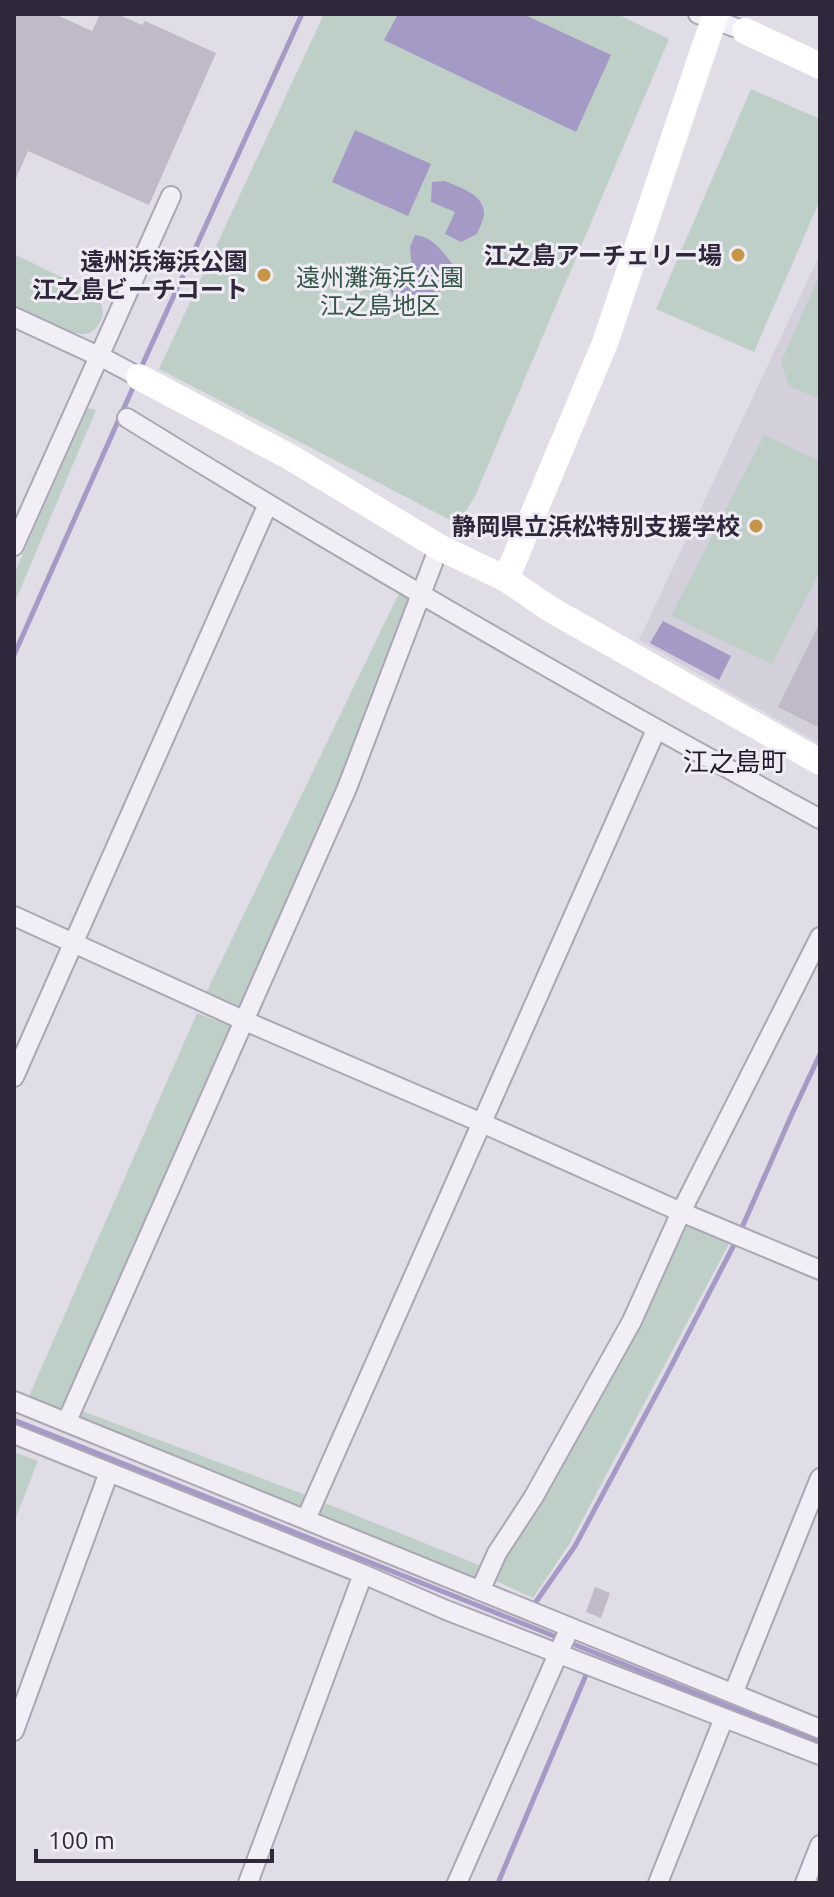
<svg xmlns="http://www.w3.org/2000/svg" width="834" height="1897" viewBox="0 0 834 1897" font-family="Ubuntu,'Noto Sans JP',sans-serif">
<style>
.built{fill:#d3cfdb}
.green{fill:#becfc7}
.water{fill:#a599c5}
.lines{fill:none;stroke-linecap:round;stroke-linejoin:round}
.stream{stroke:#a599c5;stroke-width:5}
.building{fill:#c0bac8}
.street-casing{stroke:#aba6b3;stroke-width:22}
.street{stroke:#f1eff5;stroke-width:18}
.secondary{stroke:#fff;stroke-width:26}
.secondary-bridge{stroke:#fff;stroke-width:26}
.poi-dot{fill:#c69547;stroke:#efecf4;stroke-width:3}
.labels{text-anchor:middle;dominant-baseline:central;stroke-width:6;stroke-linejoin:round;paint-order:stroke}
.poi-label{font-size:24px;font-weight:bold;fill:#2f273b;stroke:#efecf4;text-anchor:end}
.park-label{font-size:24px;fill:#355648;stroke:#efecf4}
.neighbourhood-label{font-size:26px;fill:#211a2c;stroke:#efecf4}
</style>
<rect width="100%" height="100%" fill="#e0dde6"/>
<path class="built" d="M 820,254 L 820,744 L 639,640 Z"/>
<path class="green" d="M 324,14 L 617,14 L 669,39 L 475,496 L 458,524 L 159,369 Z
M 751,89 L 820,119 L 820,200 L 754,352 L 656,309 Z
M 14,254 L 92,292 C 100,301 106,308 101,320 C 97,328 92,334 83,334 C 68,335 29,312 14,305 Z
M 820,274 L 820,399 L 789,386 L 781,362 Z
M 88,408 L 96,410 L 14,604 L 14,574 Z
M 764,435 L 820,461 L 820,571 L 772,664 L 671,616 Z
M 399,593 L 408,598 L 339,786 L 238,1008 L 206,993 Z
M 197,1013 L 230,1026 L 62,1409 L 29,1396 Z
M 688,1222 L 731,1240 L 570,1543 L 533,1598 L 492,1579 L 681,1229 Z
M 82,1411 L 311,1497 L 298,1510 L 78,1419 Z
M 16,1453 L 38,1461 L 14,1522 L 14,1459 Z
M 325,1503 L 484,1567 L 476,1583 L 317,1519 Z"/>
<path class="water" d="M 398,14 L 523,14 L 611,55 L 576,132 L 384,40 Z
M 355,130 L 431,164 L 408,216 L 332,182 Z
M 445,181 C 460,188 485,194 484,215 C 483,221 479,229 477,234 L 461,242 L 445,234 L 455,212 L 431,202 L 432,182 Z
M 415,235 C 435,237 445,255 456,269 L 450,285 L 436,293 L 410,301 L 403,295 L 393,297 L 386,279 L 412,271 L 410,247 Z
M 663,621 L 731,656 L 719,680 L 650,643 Z"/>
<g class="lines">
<path class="stream" d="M 140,370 L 302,14
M 14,655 L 135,383
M 740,1232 L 792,1114 L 820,1054
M 14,1420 L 559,1638
M 533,1606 L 575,1546 L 665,1378 L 736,1241
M 568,1642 L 820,1743
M 498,1883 L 586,1675"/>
</g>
<path class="building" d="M 14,14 L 55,14 L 92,31 L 100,14 L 117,14 L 142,25 L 145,21 L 216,53 L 149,205 L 28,151 L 14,183 Z
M 820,622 L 820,728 L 778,707 Z
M 595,1587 L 610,1593 L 601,1618 L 586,1612 Z"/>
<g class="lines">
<g class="street-casing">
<path id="street" d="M 698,14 L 745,31
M 14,317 L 109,361 L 139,377
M 127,418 C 354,558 585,691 820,819
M 14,546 L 171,196
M 14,916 L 245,1021 L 482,1123 L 681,1212 L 820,1270
M 14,1077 L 268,504
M 14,1401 L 820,1729
M 67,1421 L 347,788 L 439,547
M 14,1434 L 363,1574 L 446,1610 L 820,1755
M 306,1519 L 656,730
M 480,1591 L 497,1553 L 533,1498 L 632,1321 L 681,1212 L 820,937
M 733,1694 L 820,1478
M 14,1731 L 109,1472
M 248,1883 L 363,1574
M 457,1883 L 570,1627
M 658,1883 L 724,1718
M 805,1883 L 820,1845"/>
</g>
<use href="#street" class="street"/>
<path class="secondary" d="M 745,31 L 820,66
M 139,377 L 290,457 L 439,547 L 506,579 L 550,609 L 820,762
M 506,579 L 605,343 L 703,51"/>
<path class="secondary-bridge" d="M 703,51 L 716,14"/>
</g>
<g class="poi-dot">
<circle cx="738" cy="255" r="8"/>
<circle cx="264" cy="275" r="8"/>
<circle cx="756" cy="526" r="8"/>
</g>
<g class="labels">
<g class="poi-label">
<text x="722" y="255">江之島アーチェリー場</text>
<text x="248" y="261">遠州浜海浜公園<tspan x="248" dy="28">江之島ビーチコート</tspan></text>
<text x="740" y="526">静岡県立浜松特別支援学校</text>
</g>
<g class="park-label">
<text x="380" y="277">遠州灘海浜公園<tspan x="380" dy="28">江之島地区</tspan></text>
</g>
<g class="neighbourhood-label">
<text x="735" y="761">江之島町</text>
</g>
</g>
<rect width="834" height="1897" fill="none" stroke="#2f273b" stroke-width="32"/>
<path d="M36 1849v12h236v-12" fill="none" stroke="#2f273b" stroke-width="4"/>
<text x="48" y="1849" font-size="24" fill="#2f273b" stroke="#efecf4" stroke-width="6" paint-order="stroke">100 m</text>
</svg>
